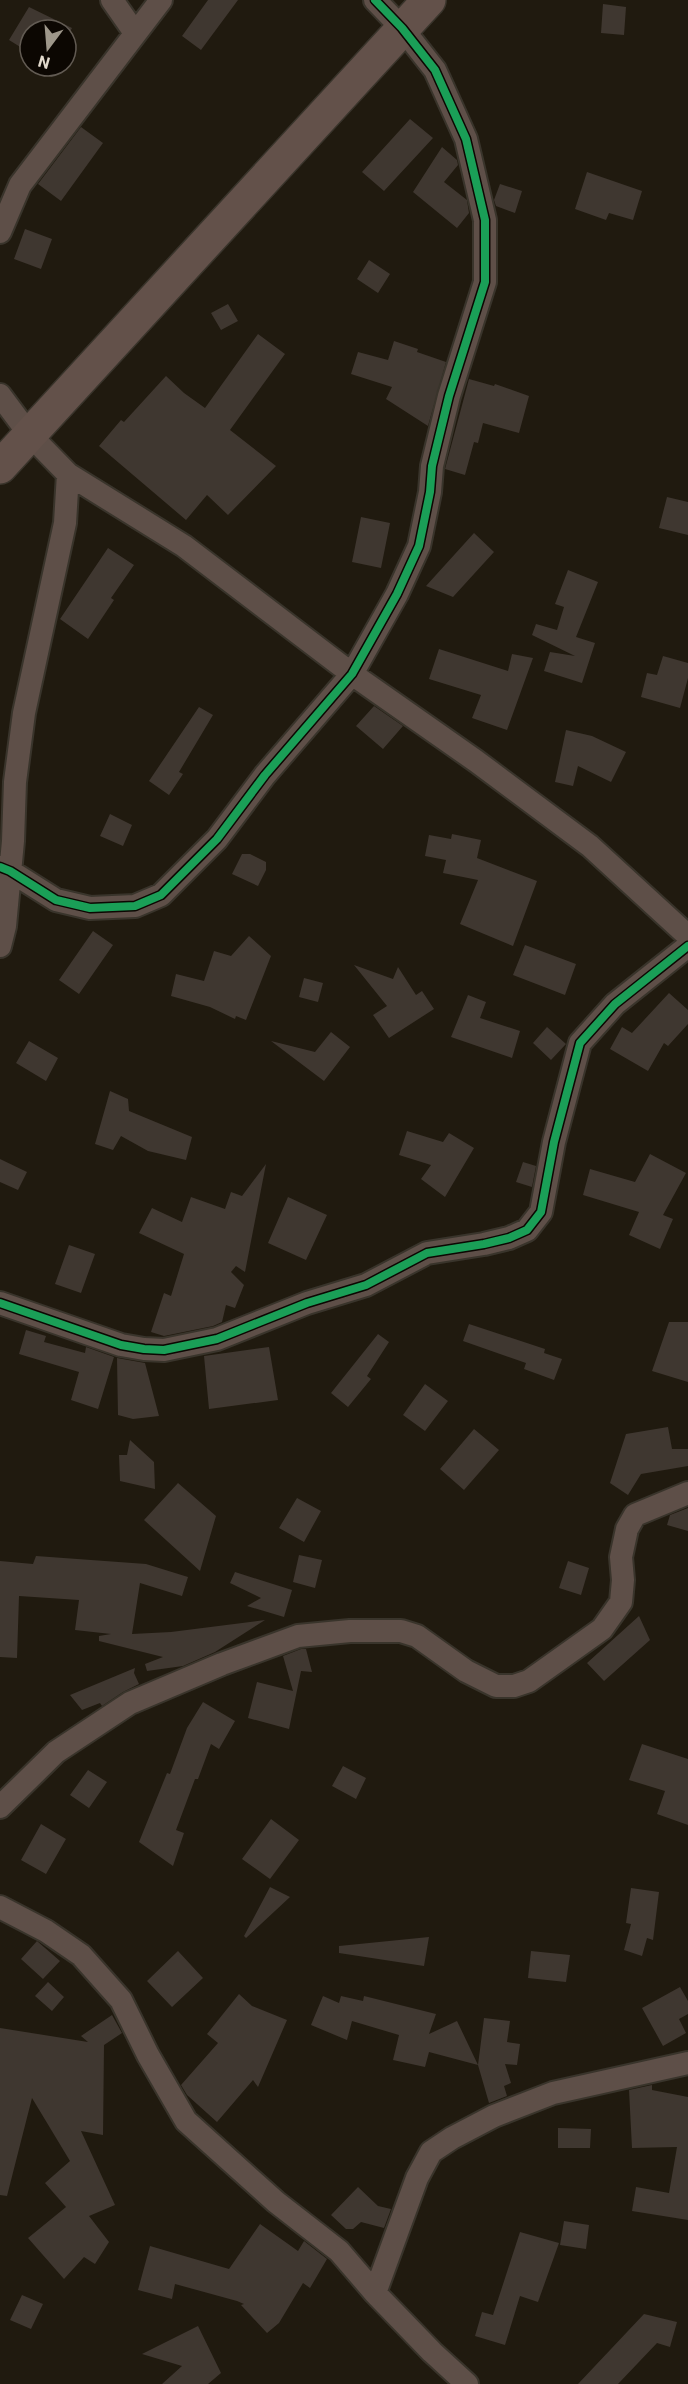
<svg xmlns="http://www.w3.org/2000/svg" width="688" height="2384" viewBox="0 0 688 2384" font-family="Roboto,sans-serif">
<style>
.building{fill:#3f3730}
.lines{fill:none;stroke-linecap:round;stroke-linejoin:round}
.street-casing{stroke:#39342b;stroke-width:26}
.secondary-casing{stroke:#39342b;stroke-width:36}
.street{stroke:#5e4f48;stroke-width:22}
.secondary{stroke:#63514a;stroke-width:33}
.cycleway-casing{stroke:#0c0702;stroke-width:11}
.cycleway{stroke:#1a9f57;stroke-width:8}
</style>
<rect width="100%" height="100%" fill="#201a0f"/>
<path class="building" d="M 208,0 L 238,0 L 201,50 L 182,36 Z
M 603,4 L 626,7 L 624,35 L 601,33 Z
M 29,7 L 72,28 L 66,39 L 66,30 L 30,30 L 30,53 L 9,40 Z
M 410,119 L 433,138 L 384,191 L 362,172 Z
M 81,127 L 103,143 L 61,201 L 38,184 Z
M 442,147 L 457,160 L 458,165 L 444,182 L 467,200 L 469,213 L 457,228 L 413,192 Z
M 587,172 L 642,191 L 633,220 L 609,213 L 606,220 L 575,209 Z
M 500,184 L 522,191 L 515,213 L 496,206 L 494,200 Z
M 25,229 L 52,239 L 41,269 L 14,259 Z
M 369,260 L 390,274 L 378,293 L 357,279 Z
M 228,304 L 238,321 L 221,330 L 211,313 Z
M 258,334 L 285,354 L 230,430 L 276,466 L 228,515 L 207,495 L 186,520 L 99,446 L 121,420 L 124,422 L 166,376 L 184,393 L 205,408 Z
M 394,341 L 418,349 L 417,352 L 446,362 L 428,426 L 386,399 L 392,387 L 351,374 L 358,352 L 388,360 Z
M 469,379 L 494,386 L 495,384 L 529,396 L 519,433 L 483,423 L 478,443 L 474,442 L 465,475 L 445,469 Z
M 667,497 L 688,502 L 688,535 L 659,528 Z
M 361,517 L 390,523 L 381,568 L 352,562 Z
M 474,533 L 494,552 L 453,597 L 426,586 Z
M 108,548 L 134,565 L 111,598 L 114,600 L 88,639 L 60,619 Z
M 568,570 L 598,582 L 576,637 L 595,643 L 582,683 L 544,671 L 550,652 L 575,656 L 532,635 L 536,624 L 557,630 L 564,607 L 555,604 Z
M 439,649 L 508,671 L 512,654 L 533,658 L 507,730 L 472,718 L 481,695 L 429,679 Z
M 663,656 L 688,663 L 688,678 L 680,708 L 641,697 L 647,673 L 657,675 Z
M 374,706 L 403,726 L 383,749 L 356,726 Z
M 199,707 L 213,715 L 179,772 L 183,774 L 169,795 L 149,781 Z
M 566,730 L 592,736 L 626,752 L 611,782 L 578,766 L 573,786 L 555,782 Z
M 110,814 L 132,825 L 123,846 L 100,836 Z
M 452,834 L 481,840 L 477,858 L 537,881 L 513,946 L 460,924 L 478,880 L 443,873 L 446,860 L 425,856 L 429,835 L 451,839 Z
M 242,854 L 250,854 L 266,862 L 266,870 L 258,886 L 232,874 Z
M 93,931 L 113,945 L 79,994 L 59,980 Z
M 249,936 L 271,956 L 246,1020 L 236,1016 L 235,1019 L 210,1007 L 171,996 L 176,974 L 204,981 L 214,951 L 231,956 Z
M 525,945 L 576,964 L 565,995 L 513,975 Z
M 354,965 L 393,979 L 398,967 L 416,995 L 422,991 L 434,1009 L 389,1038 L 373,1015 L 387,1006 Z
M 304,978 L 323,983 L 318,1002 L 299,997 Z
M 669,993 L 688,1010 L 688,1024 L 668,1046 L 664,1043 L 648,1071 L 610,1049 L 622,1027 L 632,1033 Z
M 468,995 L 486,1002 L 480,1018 L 520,1031 L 512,1058 L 451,1037 Z
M 547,1027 L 566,1044 L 551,1060 L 533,1043 Z
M 331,1032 L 350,1047 L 324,1081 L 271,1041 L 315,1052 Z
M 29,1041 L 58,1058 L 46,1081 L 16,1063 Z
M 110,1091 L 128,1099 L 129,1111 L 192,1137 L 186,1160 L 148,1151 L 121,1136 L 113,1150 L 95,1144 Z
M 407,1131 L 443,1142 L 449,1133 L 474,1148 L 445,1197 L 421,1179 L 431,1165 L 399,1155 Z
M 650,1154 L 686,1173 L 663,1215 L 673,1219 L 660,1249 L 629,1235 L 639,1212 L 583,1195 L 590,1169 L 635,1182 Z
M 0,1159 L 27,1172 L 18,1190 L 0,1182 Z
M 523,1162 L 536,1166 L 532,1187 L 516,1182 Z
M 266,1164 L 245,1272 L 236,1266 L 231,1272 L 244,1285 L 235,1308 L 226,1305 L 222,1322 L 213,1326 L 164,1336 L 151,1332 L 164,1293 L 171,1296 L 184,1254 L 139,1233 L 152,1208 L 182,1222 L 191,1197 L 225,1209 L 231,1192 L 242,1196 Z
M 288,1197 L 327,1215 L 306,1260 L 268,1243 Z
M 69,1245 L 95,1254 L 81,1293 L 55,1284 Z
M 669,1322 L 688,1322 L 688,1382 L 652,1371 Z
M 469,1324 L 545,1349 L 544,1353 L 562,1359 L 554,1380 L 524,1369 L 526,1363 L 463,1341 Z
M 26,1330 L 46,1336 L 44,1342 L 85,1353 L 86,1347 L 114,1357 L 98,1409 L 71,1400 L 79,1372 L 19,1354 Z
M 378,1334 L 389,1342 L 367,1376 L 371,1379 L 348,1407 L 331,1393 Z
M 269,1347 L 278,1400 L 209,1409 L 204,1356 Z
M 117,1358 L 145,1363 L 159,1416 L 133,1419 L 118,1415 Z
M 425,1384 L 448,1401 L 425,1431 L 403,1415 Z
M 668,1427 L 672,1449 L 688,1449 L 688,1466 L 641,1474 L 628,1495 L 610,1483 L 626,1434 Z
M 474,1429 L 499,1450 L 464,1490 L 440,1469 Z
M 130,1440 L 154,1462 L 155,1489 L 120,1481 L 119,1455 L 127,1455 Z
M 178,1483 L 216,1516 L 200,1571 L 144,1520 Z
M 297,1498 L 321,1511 L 304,1542 L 279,1528 Z
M 688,1508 L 688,1531 L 667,1525 L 670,1515 Z
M 299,1555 L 322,1560 L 315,1588 L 293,1582 Z
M 36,1556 L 146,1564 L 188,1577 L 182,1596 L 140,1583 L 132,1634 L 171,1632 L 265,1620 L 215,1652 L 183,1666 L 147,1671 L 145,1664 L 163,1657 L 99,1641 L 99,1636 L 111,1634 L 75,1630 L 79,1600 L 19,1596 L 17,1658 L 0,1657 L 0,1561 L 33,1564 Z
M 568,1561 L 589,1568 L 581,1595 L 559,1588 Z
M 235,1572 L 292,1590 L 284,1617 L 247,1606 L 261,1598 L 230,1583 Z
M 639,1616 L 650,1640 L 604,1681 L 587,1663 Z
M 301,1649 L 306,1649 L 312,1672 L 301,1671 L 289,1729 L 248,1718 L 257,1682 L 293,1691 L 283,1656 Z
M 135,1668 L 134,1673 L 139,1684 L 123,1692 L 102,1706 L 100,1703 L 82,1710 L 70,1695 Z
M 203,1702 L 235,1721 L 219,1749 L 211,1744 L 198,1779 L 195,1779 L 176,1830 L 184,1833 L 173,1866 L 139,1842 L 167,1773 L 170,1774 L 187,1728 Z
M 642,1744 L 688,1759 L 688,1825 L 657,1814 L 665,1791 L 629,1780 Z
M 343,1766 L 366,1778 L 356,1799 L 332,1786 Z
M 88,1770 L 107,1782 L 89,1808 L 70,1795 Z
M 271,1819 L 299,1840 L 270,1879 L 242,1859 Z
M 41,1824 L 66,1839 L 46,1874 L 21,1860 Z
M 270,1887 L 290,1897 L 246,1938 L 244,1936 Z
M 631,1888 L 659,1892 L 653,1940 L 647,1938 L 642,1956 L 624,1950 L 631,1924 L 626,1923 Z
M 429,1937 L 424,1966 L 339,1953 L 339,1946 Z
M 37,1941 L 60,1961 L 43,1979 L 21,1959 Z
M 178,1951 L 203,1978 L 172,2007 L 147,1981 Z
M 531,1951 L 570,1955 L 566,1982 L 528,1978 Z
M 48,1982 L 64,1997 L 52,2011 L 35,1996 Z
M 680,1987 L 688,2001 L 688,2014 L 679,2019 L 686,2033 L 663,2046 L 642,2008 Z
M 239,1994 L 252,2006 L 287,2020 L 258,2087 L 253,2080 L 217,2122 L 187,2095 L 181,2085 L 218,2043 L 207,2034 Z
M 323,1996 L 339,2003 L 341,1996 L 363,2001 L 364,1996 L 436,2014 L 429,2034 L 457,2021 L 478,2065 L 484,2018 L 510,2021 L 507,2042 L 520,2044 L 517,2065 L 505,2064 L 511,2083 L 504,2086 L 507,2096 L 489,2103 L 478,2065 L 429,2052 L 425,2067 L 393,2060 L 399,2035 L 352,2021 L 347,2040 L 311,2025 Z
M 112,2015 L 122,2033 L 104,2045 L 103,2135 L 81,2131 L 115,2205 L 89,2216 L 109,2242 L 95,2264 L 84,2257 L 64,2279 L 28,2238 L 66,2207 L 45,2183 L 70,2161 L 32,2098 L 7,2196 L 0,2195 L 0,2028 L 88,2042 L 81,2036 Z
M 652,2085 L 652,2090 L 688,2097 L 688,2220 L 632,2211 L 636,2187 L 669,2193 L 677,2147 L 632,2148 L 629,2090 Z
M 558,2128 L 591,2129 L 590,2148 L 558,2148 Z
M 358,2187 L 378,2206 L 391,2209 L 384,2228 L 361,2222 L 353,2229 L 346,2229 L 331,2215 Z
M 564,2221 L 589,2225 L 586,2249 L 560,2245 Z
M 260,2224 L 298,2251 L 304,2241 L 327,2259 L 310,2288 L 303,2283 L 279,2323 L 267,2333 L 241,2305 L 244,2304 L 237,2301 L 175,2284 L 172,2299 L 138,2290 L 150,2246 L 229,2269 Z
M 520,2232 L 559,2243 L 538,2302 L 520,2296 L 505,2345 L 475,2336 L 482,2312 L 493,2315 Z
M 22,2295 L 43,2304 L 31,2329 L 10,2320 Z
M 644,2314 L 677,2322 L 670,2347 L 657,2343 L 618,2384 L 578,2384 Z
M 198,2326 L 221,2373 L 208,2384 L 162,2384 L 182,2366 L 142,2354 Z"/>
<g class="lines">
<g class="street-casing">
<path id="street" d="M 112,0 L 135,33
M 0,232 L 20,185 L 161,0
M 0,395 L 29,434 L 68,474 L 65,523 L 24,713 L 15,782 L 13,841 L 5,926 L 0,946
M 68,474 L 184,546 L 352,674 L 476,761 L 590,846 L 688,936
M 0,867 L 10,871 L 56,900 L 90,908 L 135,906 L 161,895 L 217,839 L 265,775 L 352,674 L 397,594 L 419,546 L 430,492 L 432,466 L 449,396 L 485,282 L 485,220 L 466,139 L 435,70 L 402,28 L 375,0
M 0,1303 L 121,1345 L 144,1349 L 164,1350 L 217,1339 L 307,1303 L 366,1285 L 427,1253 L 484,1244 L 509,1238 L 527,1230 L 541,1212 L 554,1142 L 580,1043 L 615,1004 L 688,946
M 0,1807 L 56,1752 L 130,1703 L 222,1664 L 298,1636 L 350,1631 L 401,1631 L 417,1636 L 466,1671 L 496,1686 L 514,1686 L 529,1681 L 602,1629 L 621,1602 L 623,1580 L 621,1557 L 627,1529 L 635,1515 L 688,1493
M 0,1907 L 46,1931 L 81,1955 L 121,2000 L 148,2055 L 186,2121 L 276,2202 L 339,2251 L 375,2293 L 432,2352 L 467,2384
M 375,2293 L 417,2178 L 431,2152 L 452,2138 L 494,2116 L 553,2093 L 688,2063"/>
</g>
<g class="secondary-casing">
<path id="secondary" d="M 0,467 L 429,0"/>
</g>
<use href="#street" class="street"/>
<use href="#secondary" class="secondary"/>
<g class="cycleway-casing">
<path id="cycleway" d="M 0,867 L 10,871 L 56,900 L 90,908 L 135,906 L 161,895 L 217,839 L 265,775 L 352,674 L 397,594 L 419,546 L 430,492 L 432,466 L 449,396 L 485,282 L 485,220 L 466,139 L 435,70 L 402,28 L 375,0
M 0,1303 L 121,1345 L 144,1349 L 164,1350 L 217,1339 L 307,1303 L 366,1285 L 427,1253 L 484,1244 L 509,1238 L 527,1230 L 541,1212 L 554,1142 L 580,1043 L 615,1004 L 688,946"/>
</g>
<use href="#cycleway" class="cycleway"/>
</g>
<g transform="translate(48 48) rotate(196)"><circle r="28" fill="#0c0702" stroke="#625b53" stroke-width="1.5"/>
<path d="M0-4.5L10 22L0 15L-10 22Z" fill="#9e978a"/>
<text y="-9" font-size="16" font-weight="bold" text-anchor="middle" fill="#e2dacd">N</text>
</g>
</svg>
